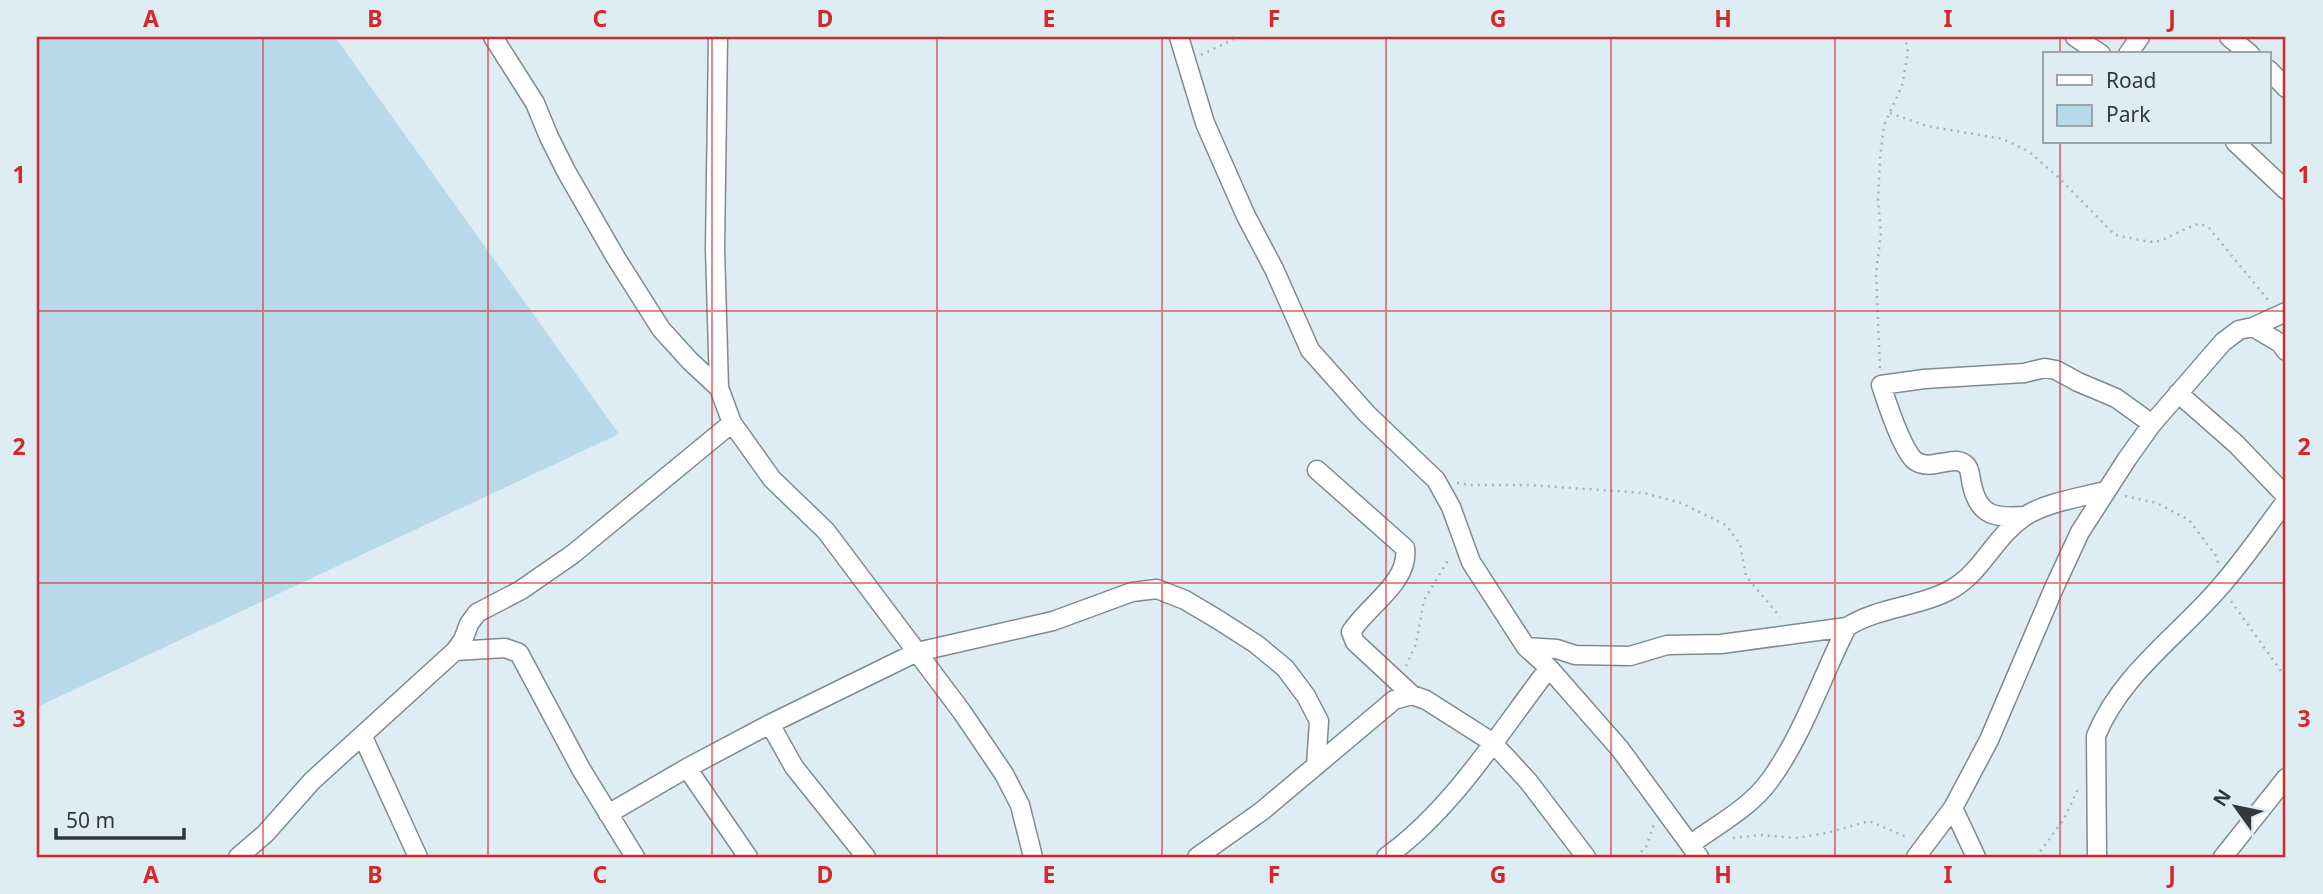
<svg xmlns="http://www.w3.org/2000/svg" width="2323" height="894" viewBox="0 0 2323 894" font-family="'Noto Sans',sans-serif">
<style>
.green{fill:#b8d9ea}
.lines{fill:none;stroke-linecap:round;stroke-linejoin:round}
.minor-casing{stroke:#7e8b91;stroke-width:21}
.path{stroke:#a8b3b9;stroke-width:2.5;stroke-dasharray:2 5;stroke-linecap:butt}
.minor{stroke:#fff;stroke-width:18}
.grid{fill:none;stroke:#d62828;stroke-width:2;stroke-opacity:0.55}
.neatline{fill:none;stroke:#d62828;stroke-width:2.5}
.grid-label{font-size:23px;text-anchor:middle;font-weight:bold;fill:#d62828}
</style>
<rect width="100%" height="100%" fill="#deecf3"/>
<path class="green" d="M 37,37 L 335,37 L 619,434 L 37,707 Z"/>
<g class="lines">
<g class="minor-casing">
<path id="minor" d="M 493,37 L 535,103 L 549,137 L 566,171 L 616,258 L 661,329 L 690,361 L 719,388
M 718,37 L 715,248 L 719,388 L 732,423 L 772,479 L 826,531 L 962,712 L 1004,774 L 1020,805 L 1033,857
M 1179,37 L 1205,123 L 1246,216 L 1274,269 L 1310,350 L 1367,414 L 1436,480 L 1451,507 L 1471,562 L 1526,647 L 1549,668 L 1620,749 L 1699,857
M 2075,37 L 2101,54
M 2229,37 L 2250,54
M 2128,54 L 2140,37
M 2269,70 L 2286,88
M 2235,142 L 2286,190
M 2253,327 L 2280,343 L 2286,351
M 2178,393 L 2236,444 L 2286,496
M 1317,470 L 1405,548 C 1410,582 1367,606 1351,632 L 1355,642 L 1412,695
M 2025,516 C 1996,518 1979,517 1972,485 C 1970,478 1971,470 1966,465 C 1958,458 1950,462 1940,463 C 1932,465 1921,466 1914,460 C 1901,447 1887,403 1881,385 L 1924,379 L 2024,373 L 2045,368 L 2056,370 L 2078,382 L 2116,398 L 2152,424
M 1526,647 L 1557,649 L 1575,655 L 1630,656 L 1667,645 L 1721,644 L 1847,627
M 455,651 L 505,648 L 519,653 L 581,769 L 635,857
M 770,724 L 794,767 L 866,857
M 363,737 L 418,857
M 687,768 L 748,857
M 1953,808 L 1976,857
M 608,814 L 687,768 L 770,724 L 917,652 L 1053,621 L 1132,592 L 1157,589 L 1185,600 L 1217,619 L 1256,644 L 1285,668 L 1306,696 L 1319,721 L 1316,766
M 1691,844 C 1717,825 1751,807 1770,780 C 1803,735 1822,676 1847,627 C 1878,607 1920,607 1952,589 C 1983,571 1995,536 2024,517 C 2043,503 2082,497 2105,491
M 238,857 L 265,834 L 312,781 L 455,651 L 463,640 L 469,624 L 477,613 L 521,590 L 573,554 L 732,423
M 1197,857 L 1262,811 L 1394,700 L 1412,695 L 1426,700 L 1492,742 L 1528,781 L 1586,857
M 1386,857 C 1452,810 1499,733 1549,668
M 1916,857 L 1953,808 L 1989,740 L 2054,588 L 2080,532 L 2127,459 L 2152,424 L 2223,342 L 2239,330 L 2253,327 L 2286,312
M 2097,857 L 2096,736 C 2121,674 2178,636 2220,587 C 2244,560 2264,530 2286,501
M 2223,857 L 2286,778"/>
</g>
<path class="path" d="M 1201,55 L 1238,37
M 1890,113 L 1927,126 L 2003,139 L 2028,151 L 2057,176 L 2115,235 L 2150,242 L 2160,241 L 2194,225 L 2201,224 L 2209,228 L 2269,301
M 1880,368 L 1876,274 L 1881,233 L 1878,200 L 1880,159 L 1884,125 L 1902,86 L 1908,52 L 1905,37
M 1457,483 L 1471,485 L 1529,485 L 1644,493 L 1681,503 L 1726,525 L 1740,544 L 1746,576 L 1780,617
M 2125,496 L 2157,503 L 2189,520 L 2217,557 L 2218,564
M 2231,601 L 2286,678
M 1406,666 L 1416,644 L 1424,600 L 1450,557
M 1733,838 L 1760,835 L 1796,838 L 1827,833 L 1869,821 L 1909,838
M 1636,857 L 1646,847 L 1654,824
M 2036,857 L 2064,819 L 2078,789"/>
<use href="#minor" class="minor"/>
</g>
<path class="grid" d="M 263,37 L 263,857M 488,37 L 488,857M 712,37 L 712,857M 937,37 L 937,857M 1162,37 L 1162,857M 1386,37 L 1386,857M 1611,37 L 1611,857M 1835,37 L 1835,857M 2060,37 L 2060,54M 2060,142 L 2060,857M 37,311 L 2286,311M 37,583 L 2286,583"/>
<rect width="2323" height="894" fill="none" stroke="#deecf3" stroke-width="77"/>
<rect x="2043" y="52" width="228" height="91" fill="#deecf3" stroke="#9aa4a9" stroke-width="2"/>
<rect x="2057" y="75" width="35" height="10" fill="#ffffff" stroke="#9aa4a9" stroke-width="2"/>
<text x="2106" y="88" font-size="21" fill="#33383b">Road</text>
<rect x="2057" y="105" width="35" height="21" fill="#b8d9ea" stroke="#9aa4a9" stroke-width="2"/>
<text x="2106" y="122" font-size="21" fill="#33383b">Park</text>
<g transform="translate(2236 807) rotate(303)" stroke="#deecf3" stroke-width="5" paint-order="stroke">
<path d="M0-5L12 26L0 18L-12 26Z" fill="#33383b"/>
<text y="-10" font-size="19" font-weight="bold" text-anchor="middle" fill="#33383b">N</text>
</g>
<path d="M56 828v10h128v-10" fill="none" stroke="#33383b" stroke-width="3.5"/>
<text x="66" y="828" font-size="21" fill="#33383b" stroke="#deecf3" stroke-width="5" paint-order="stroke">50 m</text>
<rect x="38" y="38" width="2246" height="818" class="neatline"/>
<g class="grid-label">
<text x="151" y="27">A</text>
<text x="375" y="27">B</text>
<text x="600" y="27">C</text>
<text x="825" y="27">D</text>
<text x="1049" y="27">E</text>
<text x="1274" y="27">F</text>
<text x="1498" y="27">G</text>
<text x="1723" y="27">H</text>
<text x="1948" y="27">I</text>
<text x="2172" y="27">J</text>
<text x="19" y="183">1</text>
<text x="2304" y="183">1</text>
<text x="19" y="455">2</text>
<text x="2304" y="455">2</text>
<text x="19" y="727">3</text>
<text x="2304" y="727">3</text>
<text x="151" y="883">A</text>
<text x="375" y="883">B</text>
<text x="600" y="883">C</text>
<text x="825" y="883">D</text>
<text x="1049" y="883">E</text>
<text x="1274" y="883">F</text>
<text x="1498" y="883">G</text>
<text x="1723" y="883">H</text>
<text x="1948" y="883">I</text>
<text x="2172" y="883">J</text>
</g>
</svg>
